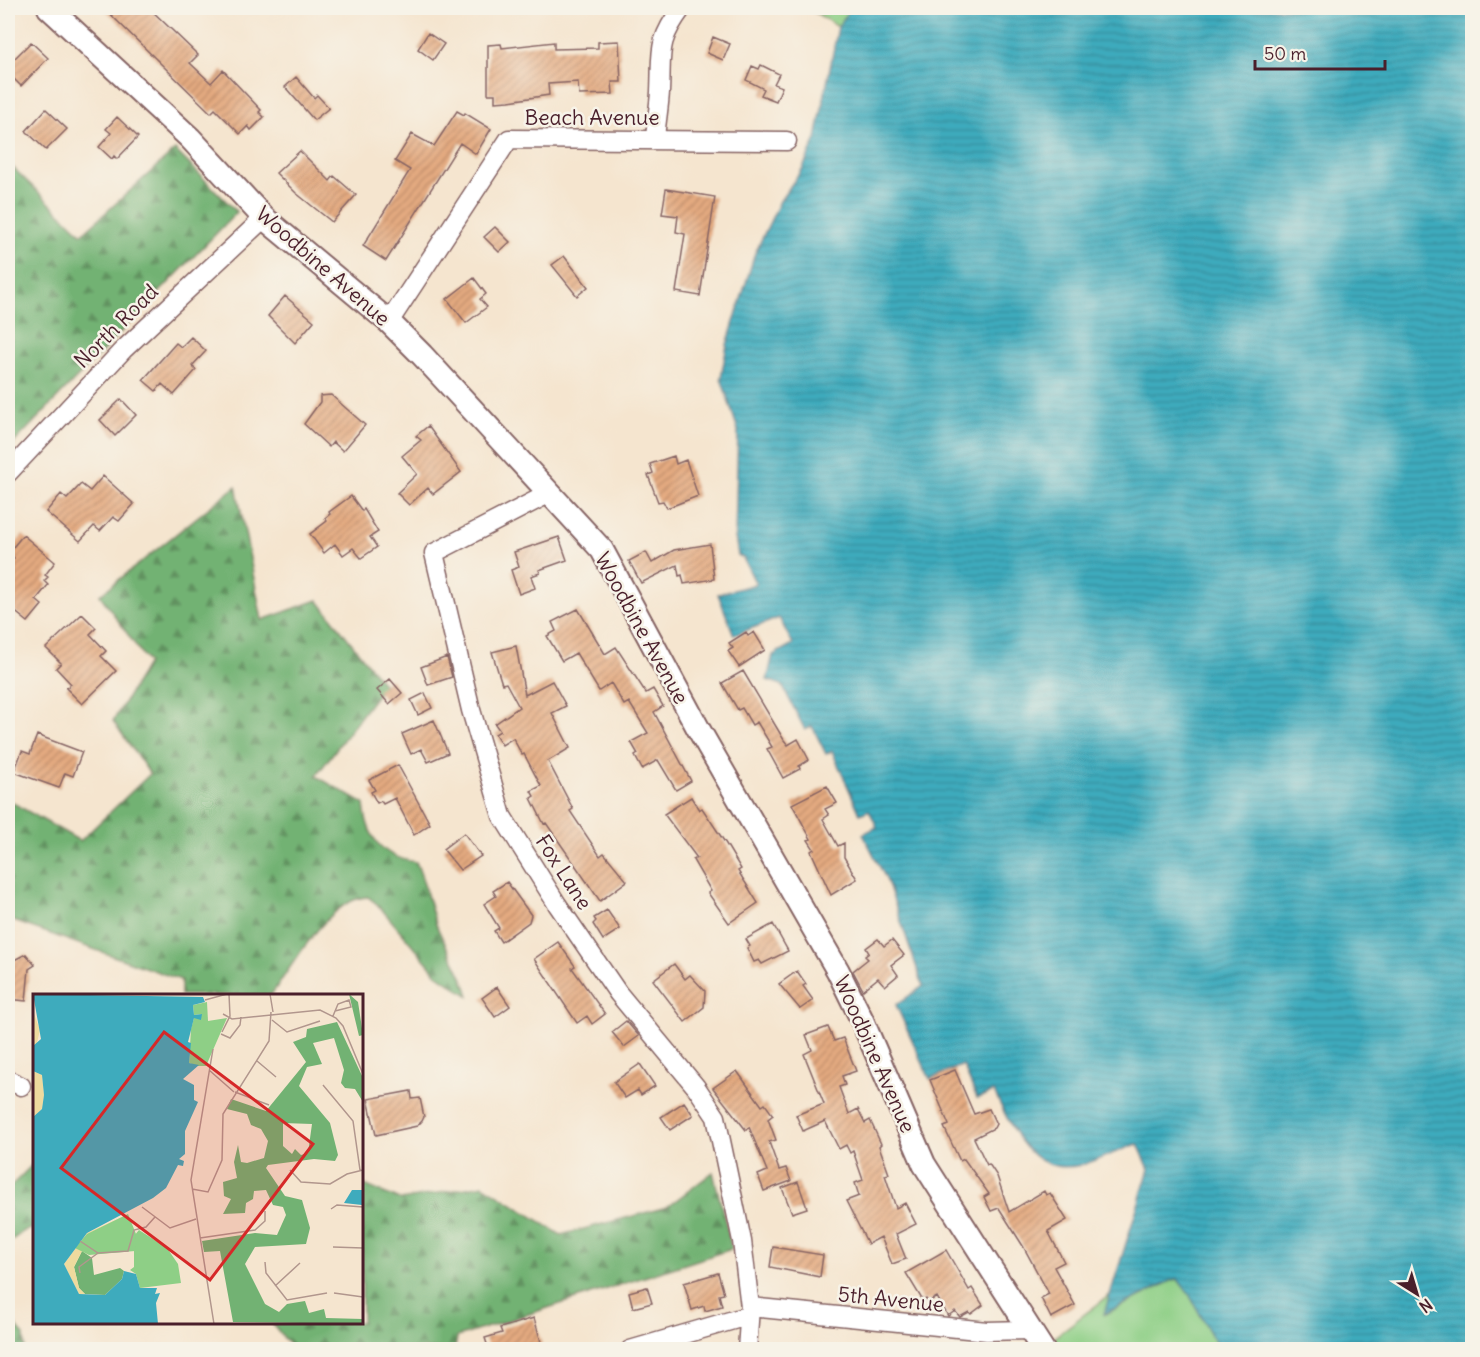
<svg xmlns="http://www.w3.org/2000/svg" width="1480" height="1357" viewBox="0 0 1480 1357" font-family="Delius,sans-serif">
<style>
.forest{fill:url(#forest-firs);stroke:#5e684f;stroke-width:1.5}
.park{fill:#8ecf86;stroke:#6c7758;stroke-width:1.5}
.water{fill:url(#water-rules);stroke:#446574;stroke-width:1.5}
.building{fill:url(#building-hatch)}
.lines{fill:none;stroke-linecap:round;stroke-linejoin:round}
.minor-casing{stroke:#866464;stroke-width:21}
.major-casing{stroke:#866464;stroke-width:26}
.minor{stroke:#fff;stroke-width:18}
.major{stroke:#fff;stroke-width:22}
.labels{text-anchor:middle;dominant-baseline:central;stroke-width:5;stroke-linejoin:round;paint-order:stroke}
.street-label{font-size:21px;fill:#4a1f2b;stroke:#f7f3e8}
.inset-road{fill:none;stroke:#b1968d;stroke-width:1.5}
.view{fill:#d62828;fill-opacity:0.15;stroke:#d62828;stroke-width:3}
.inset-edge{fill:none;stroke:#4a1f2b;stroke-width:3}
</style>
<defs>
<pattern id="forest-firs" width="22" height="20" patternUnits="userSpaceOnUse" patternTransform="scale(1.5)"><rect width="22" height="20" fill="#72b273"/><path d="M5 1l3.5 6h-7zM16 11l3.5 6h-7z" fill="#60905f"/></pattern>
<pattern id="water-rules" width="6" height="5" patternUnits="userSpaceOnUse" patternTransform="scale(1.5)"><rect width="6" height="5" fill="#3eabbd"/><path d="M0 2.5h6" fill="none" stroke="#368b9a"/></pattern>
<pattern id="building-hatch" width="6" height="6" patternUnits="userSpaceOnUse" patternTransform="scale(1.5)"><rect width="6" height="6" fill="#e4aa80"/><path d="M-1 1l2-2M0 6l6-6M5 7l2-2" fill="none" stroke="#bb8a69"/></pattern>
</defs>
<rect width="100%" height="100%" fill="#f7f3e8"/>
<filter id="ink" filterUnits="userSpaceOnUse"><feTurbulence type="fractalNoise" baseFrequency=".0167" numOctaves="2"/><feDisplacementMap in="SourceGraphic" scale="12" xChannelSelector="R" yChannelSelector="G"/><feConvolveMatrix kernelMatrix="1 2 1 2 8 2 1 2 1" color-interpolation-filters="sRGB"/></filter>
<filter id="wash" filterUnits="userSpaceOnUse"><feTurbulence type="fractalNoise" baseFrequency=".008" numOctaves="4" result="noise"/><feDisplacementMap in="SourceGraphic" scale="24" xChannelSelector="R" yChannelSelector="G"/><feGaussianBlur stdDeviation="1.35" result="paint"/><feColorMatrix in="noise" values="0 0 0 0 0 0 0 0 0 0 0 0 0 0 0 0 0 1.4 0 .05"/><feComposite in="paint" operator="in"/></filter>
<g filter="url(#wash)">
<rect width="100%" height="100%" fill="#f5e5cf"/>
<path class="forest" d="M 175,150 L 237,212 L 8,449 L 8,163 L 82,234 Z
M 236,486 L 262,620 L 318,600 L 384,685 L 316,776 L 364,804 C 367,838 382,857 416,862 C 426,884 429,907 438,929 C 448,952 463,972 469,996 L 438,975 L 377,904 L 368,897 C 330,897 292,967 271,995 L 181,995 L 181,980 L 8,919 L 8,800 L 80,841 L 150,774 L 113,721 L 148,663 L 100,595 Z
M 34,1163 L 34,1228 L 24,1231 L 8,1243 L 8,1189 Z
M 713,1172 L 732,1249 L 457,1337 L 455,1349 L 289,1349 L 291,1347 L 272,1323 L 362,1322 L 362,1184 L 401,1200 L 483,1185 L 561,1235 L 667,1207 Z
M 8,1317 L 24,1335 L 25,1349 L 8,1349 Z"/>
<path class="park" d="M 808,8 L 851,8 L 838,27 Z
M 1177,1278 L 1189,1294 L 1219,1349 L 1059,1349 L 1052,1339 L 1110,1295 L 1105,1314 Z"/>
<path class="water" d="M 851,8 L 1472,8 L 1472,1349 L 1219,1349 L 1189,1294 L 1177,1278 L 1104,1314 L 1149,1169 L 1138,1144 C 1119,1150 1100,1160 1081,1165 C 1030,1177 1013,1129 994,1092 L 977,1098 L 963,1065 L 930,1079 L 896,1005 L 923,986 L 887,881 L 863,834 L 877,827 L 869,810 L 860,814 L 832,751 L 826,754 L 812,726 L 805,730 L 782,685 L 767,680 L 773,655 L 793,644 L 779,618 L 734,635 L 718,594 L 756,584 L 743,558 L 738,555 L 735,537 L 738,430 L 721,378 L 727,345 L 755,253 L 780,201 L 803,168 L 816,139 L 838,27 Z"/>
<g id="blocks">
<path class="building" d="M 104,8 L 149,8 L 198,55 L 190,63 L 211,83 L 223,70 L 261,110 L 259,112 L 264,117 L 251,130 L 248,126 L 240,134 L 215,109 L 211,113 Z
M 428,33 L 444,44 L 433,60 L 418,49 Z
M 713,37 L 730,44 L 723,60 L 707,53 Z
M 619,41 L 621,82 L 612,82 L 613,94 L 579,95 L 578,82 L 548,84 L 549,95 L 509,101 L 495,102 L 495,94 L 488,94 L 488,45 L 501,44 L 502,48 L 554,42 L 554,49 L 598,48 L 598,42 Z
M 31,42 L 48,58 L 21,86 L 8,73 L 8,65 Z
M 761,65 L 779,74 L 774,84 L 782,87 L 776,101 L 761,95 L 764,89 L 746,80 L 752,66 L 759,69 Z
M 296,77 L 314,98 L 317,95 L 329,108 L 314,120 L 285,87 Z
M 46,109 L 67,129 L 46,150 L 26,131 Z
M 457,111 L 464,115 L 465,113 L 491,129 L 476,154 L 460,143 L 386,261 L 363,246 L 410,170 L 395,161 L 412,134 L 434,146 Z
M 117,117 L 138,137 L 117,159 L 114,156 L 112,159 L 99,147 L 111,133 L 106,129 Z
M 300,151 L 330,181 L 334,176 L 356,195 L 332,222 L 296,193 L 276,173 Z
M 666,189 L 715,197 L 700,296 L 676,292 L 685,234 L 676,232 L 678,216 L 662,214 Z
M 495,227 L 510,242 L 499,252 L 484,237 Z
M 564,256 L 588,287 L 577,296 L 552,265 Z
M 474,278 L 486,294 L 480,299 L 487,307 L 466,323 L 447,299 Z
M 285,296 L 314,321 L 295,343 L 268,316 Z
M 191,337 L 206,351 L 192,366 L 196,370 L 174,395 L 162,384 L 156,391 L 143,380 L 176,343 L 181,347 Z
M 331,395 L 365,425 L 343,451 L 333,442 L 329,447 L 304,424 L 320,402 L 320,396 Z
M 121,399 L 136,415 L 115,436 L 100,420 Z
M 428,426 L 461,472 L 433,494 L 428,488 L 409,505 L 397,493 L 417,474 L 402,456 L 421,440 L 416,436 Z
M 674,456 L 676,464 L 686,460 L 698,496 L 667,508 L 663,501 L 658,502 L 648,475 L 653,473 L 650,464 Z
M 103,476 L 134,504 L 119,521 L 113,517 L 100,531 L 94,526 L 80,541 L 46,512 L 61,494 L 67,499 L 81,484 L 90,491 Z
M 351,496 L 362,511 L 364,509 L 378,532 L 370,537 L 377,547 L 361,558 L 353,548 L 343,555 L 335,544 L 324,553 L 310,534 L 327,521 L 325,518 L 330,514 L 329,512 Z
M 23,535 L 55,562 L 45,575 L 48,577 L 44,581 L 48,585 L 36,600 L 42,605 L 28,622 L 8,606 L 8,566 L 14,558 L 9,552 Z
M 559,537 L 567,560 L 539,570 L 540,573 L 531,576 L 535,588 L 519,594 L 511,570 L 519,567 L 514,552 Z
M 710,544 L 714,579 L 684,584 L 682,575 L 679,576 L 677,565 L 641,583 L 629,561 L 646,552 L 652,563 L 674,550 Z
M 578,609 L 605,654 L 616,647 L 646,693 L 653,689 L 663,706 L 654,712 L 691,781 L 676,790 L 658,760 L 642,769 L 635,756 L 638,754 L 631,742 L 648,733 L 629,702 L 624,705 L 611,683 L 599,691 L 576,653 L 562,661 L 547,636 L 556,631 L 552,622 Z
M 82,614 L 96,628 L 90,634 L 106,651 L 101,656 L 116,671 L 82,704 L 66,688 L 71,684 L 56,668 L 61,663 L 46,648 Z
M 746,632 L 748,636 L 754,632 L 765,650 L 739,667 L 728,651 L 733,648 L 729,643 Z
M 516,646 L 525,695 L 552,681 L 566,706 L 552,713 L 570,748 L 548,761 L 573,809 L 570,811 L 600,856 L 604,853 L 627,881 L 600,901 L 546,823 L 544,824 L 531,798 L 534,796 L 531,791 L 541,786 L 524,754 L 522,755 L 513,738 L 502,745 L 495,734 L 500,731 L 495,724 L 519,707 L 506,683 L 502,684 L 492,652 Z
M 447,657 L 452,677 L 428,685 L 421,667 Z
M 743,671 L 784,740 L 788,745 L 798,739 L 809,760 L 799,766 L 800,769 L 783,778 L 767,749 L 772,747 L 757,722 L 752,725 L 742,708 L 738,710 L 722,683 Z
M 390,679 L 402,693 L 389,704 L 377,690 Z
M 425,693 L 432,708 L 418,715 L 411,700 Z
M 434,720 L 448,753 L 428,762 L 421,749 L 411,754 L 402,734 Z
M 37,735 L 82,752 L 73,776 L 65,773 L 59,788 L 14,772 L 22,751 L 30,754 Z
M 398,765 L 430,824 L 414,835 L 395,798 L 383,804 L 381,801 L 377,803 L 371,792 L 375,790 L 369,780 Z
M 827,786 L 837,803 L 825,809 L 829,815 L 823,819 L 838,846 L 844,843 L 844,857 L 857,879 L 831,895 L 811,851 L 814,849 L 808,840 L 811,839 L 792,804 Z
M 691,797 L 699,810 L 702,808 L 726,844 L 741,869 L 738,871 L 758,903 L 729,923 L 708,893 L 711,891 L 693,860 L 697,858 L 664,814 Z
M 464,833 L 481,856 L 460,870 L 443,849 Z
M 507,882 L 531,915 L 529,922 L 501,942 L 494,931 L 499,928 L 484,904 L 496,896 L 493,891 Z
M 607,910 L 620,929 L 603,940 L 593,924 L 596,921 L 594,918 Z
M 773,924 L 788,951 L 762,964 L 759,960 L 754,962 L 747,948 L 750,946 L 746,939 Z
M 878,939 L 884,946 L 892,940 L 904,955 L 891,965 L 898,975 L 885,986 L 878,978 L 863,990 L 853,971 L 868,959 L 865,956 L 869,953 L 866,948 Z
M 558,942 L 575,966 L 572,968 L 605,1014 L 592,1024 L 587,1016 L 577,1023 L 534,959 Z
M 26,954 L 35,965 L 29,969 L 26,1001 L 8,999 L 8,963 Z
M 674,964 L 685,979 L 690,975 L 705,991 L 704,1007 L 685,1022 L 653,980 Z
M 797,971 L 806,984 L 803,986 L 813,1000 L 800,1009 L 779,984 Z
M 497,987 L 510,1006 L 495,1017 L 482,998 Z
M 626,1021 L 639,1036 L 624,1047 L 612,1032 Z
M 828,1027 L 834,1041 L 843,1038 L 856,1071 L 842,1076 L 845,1085 L 839,1087 L 849,1114 L 858,1109 L 865,1123 L 870,1120 L 881,1144 L 879,1146 L 889,1174 L 885,1175 L 896,1208 L 905,1203 L 916,1224 L 896,1234 L 906,1259 L 892,1264 L 881,1237 L 868,1244 L 846,1201 L 859,1196 L 855,1183 L 863,1180 L 853,1151 L 850,1153 L 846,1145 L 839,1149 L 825,1121 L 803,1131 L 796,1115 L 824,1104 L 804,1054 L 812,1050 L 806,1035 Z
M 640,1064 L 655,1086 L 641,1095 L 638,1090 L 625,1098 L 614,1082 Z
M 955,1070 L 974,1114 L 989,1109 L 996,1124 L 994,1128 L 974,1138 L 987,1165 L 989,1164 L 997,1176 L 1009,1212 L 1044,1191 L 1046,1195 L 1050,1193 L 1067,1220 L 1048,1231 L 1064,1262 L 1054,1267 L 1075,1305 L 1051,1318 L 1041,1298 L 1049,1294 L 1023,1246 L 999,1208 L 991,1211 L 984,1197 L 989,1194 L 964,1159 L 960,1161 L 944,1127 L 949,1125 L 930,1080 Z
M 737,1071 L 762,1106 L 765,1104 L 773,1115 L 768,1119 L 776,1140 L 769,1142 L 779,1170 L 786,1168 L 791,1181 L 764,1191 L 758,1175 L 767,1171 L 749,1127 L 746,1130 L 713,1088 Z
M 411,1091 L 412,1099 L 420,1098 L 424,1117 L 422,1121 L 417,1126 L 376,1135 L 368,1099 Z
M 684,1102 L 693,1115 L 670,1130 L 661,1117 Z
M 798,1182 L 807,1208 L 792,1213 L 782,1188 Z
M 773,1247 L 823,1255 L 820,1277 L 770,1267 Z
M 946,1250 L 969,1290 L 972,1288 L 983,1305 L 971,1314 L 969,1312 L 960,1317 L 955,1311 L 948,1316 L 937,1297 L 928,1302 L 926,1299 L 923,1301 L 906,1273 Z
M 718,1273 L 724,1294 L 719,1295 L 722,1306 L 705,1311 L 704,1306 L 692,1310 L 684,1283 Z
M 647,1287 L 652,1303 L 633,1308 L 629,1292 Z
M 534,1318 L 542,1345 L 525,1350 L 489,1350 L 485,1338 L 502,1333 L 500,1328 Z"/>
</g>
</g>
<g filter="url(#ink)">
<use href="#blocks" fill-opacity="0" stroke="#866464" stroke-width="1.5"/>
<g class="lines">
<g class="minor-casing">
<path id="minor" d="M 655,139 C 656,124 659,108 660,92 C 662,52 656,43 682,8
M 389,322 L 509,139 L 787,141
M 8,473 L 123,350 L 264,218
M 550,493 L 434,553 L 471,710 L 502,816 L 557,904 L 618,993 L 696,1087 L 716,1117 L 742,1241 L 750,1307 L 747,1350
M 8,1080 L 21,1086
M 750,1307 L 987,1331 L 1029,1330
M 630,1350 L 747,1316"/>
</g>
<g class="major-casing">
<path id="major" d="M 49,8 L 190,138 L 264,218 L 389,322 L 422,355 L 602,550 L 699,730 L 838,971 L 862,1020 L 924,1164 L 1043,1350"/>
</g>
<use href="#minor" class="minor"/>
<use href="#major" class="major"/>
</g>
</g>
<g class="labels">
<g class="street-label">
<text x="592" y="117">Beach Avenue</text>
<text transform="translate(323 266) rotate(41)">Woodbine Avenue</text>
<text transform="translate(116 326) rotate(-45)">North Road</text>
<text transform="translate(642 628) rotate(61)">Woodbine Avenue</text>
<text transform="translate(564 872) rotate(57)">Fox Lane</text>
<text transform="translate(875 1054) rotate(66)">Woodbine Avenue</text>
<text transform="translate(891 1299) rotate(6)">5th Avenue</text>
</g>
</g>
<g transform="translate(33 994)">
<rect width="330" height="330" fill="#f5e5cf"/>
<path d="M 316,0 L 325,8 L 330,41 L 326,42 ZM 304,28 L 330,84 L 330,108 L 322,95 L 312,94 L 308,89 L 311,76 L 301,44 L 280,49 L 289,70 L 274,73 L 266,92 L 297,129 L 305,161 L 302,167 L 281,165 L 235,171 L 233,174 L 252,202 L 269,206 L 277,234 L 273,250 L 222,253 L 212,270 L 232,310 L 246,318 L 254,310 L 272,307 L 276,319 L 291,315 L 293,324 L 330,325 L 330,330 L 200,328 L 187,257 L 171,258 L 169,247 L 222,239 L 244,241 L 253,221 L 250,213 L 240,211 L 233,196 L 221,197 L 220,205 L 213,209 L 212,219 L 190,220 L 198,205 L 191,202 L 190,188 L 204,184 L 201,168 L 205,151 L 208,168 L 214,169 L 231,164 L 235,147 L 228,135 L 218,131 L 214,120 L 194,115 L 198,105 L 233,117 L 273,68 L 260,48 L 273,43 L 274,35 ZM 250,129 L 279,130 L 275,159 L 268,161 L 262,155 L 259,160 L 250,152 ZM 49,257 L 59,264 L 61,281 L 87,274 L 91,277 L 89,285 L 72,301 L 52,300 L 46,294 L 41,273 Z" fill="#72b273" fill-rule="evenodd"/>
<path d="M 106,236 L 134,254 L 145,270 L 148,289 L 107,294 L 103,280 L 97,276 L 101,273 L 101,242 Z" fill="#8ecf86"/>
<path d="M 0,17 L 7,36 L 3,53 L 0,52 ZM 0,77 L 9,81 L 11,101 L 9,115 L 0,123 ZM 89,223 L 54,258 L 49,257 L 41,273 L 46,294 L 52,300 L 46,300 L 31,270 L 54,239 Z" fill="#eeda9e"/>
<path d="M 174,8 L 175,27 L 194,24 L 173,72 L 164,72 L 156,69 L 158,35 L 161,24 L 169,20 L 161,21 L 160,11 ZM 95,220 L 103,240 L 102,257 L 56,261 L 42,254 L 54,240 Z" fill="#8ecf86"/>
<path d="M 0,0 L 170,3 L 172,8 L 160,11 L 161,21 L 169,20 L 168,26 L 161,24 L 155,48 L 158,49 L 156,69 L 166,71 L 150,85 L 161,91 L 161,106 L 165,108 L 152,137 L 152,160 L 146,165 L 151,167 L 150,172 L 145,171 L 133,194 L 120,204 L 54,239 L 31,270 L 46,300 L 72,301 L 89,285 L 91,277 L 103,280 L 107,294 L 124,294 L 122,300 L 127,299 L 123,309 L 125,330 L 0,330 L 0,123 L 9,115 L 11,101 L 9,81 L 0,77 L 0,52 L 8,45 ZM 319,196 L 330,196 L 329,211 L 311,209 Z" fill="#3eabbd"/>
<path class="inset-road" d="M 237,0 L 240,18M 172,6 L 194,0M 190,20 L 199,25 L 287,16 L 303,24 L 310,32 L 330,80M 300,22 L 305,10 L 316,6 L 318,13 L 302,17M 239,26 L 254,38 L 287,27M 189,38 L 197,22 L 196,0M 188,40 L 197,44 L 207,31 L 208,23M 180,55 L 158,186 L 181,330M 224,67 L 243,83M 176,76 L 201,98M 290,91 L 320,127 L 327,176M 202,98 L 236,111M 257,176 L 268,188 L 297,190 L 314,180 L 330,176M 159,195 L 175,198 L 189,166 L 190,120 L 236,47 L 238,18M 109,213 L 137,234 L 163,225M 298,215 L 304,211 L 330,213M 167,244 L 222,236 L 232,227 L 232,217M 47,247 L 65,259 L 95,257 L 101,236 L 113,233 L 122,223M 300,253 L 330,254M 232,268 L 233,279 L 254,306 L 294,299M 47,279 L 46,273 L 65,259M 242,292 L 267,269M 301,299 L 330,303"/>
<path class="view" d="M 131,38 L 280,150 L 177,286 L 28,174 Z"/>
<rect width="330" height="330" class="inset-edge"/>
</g>
<rect width="1480" height="1357" fill="none" stroke="#f7f3e8" stroke-width="30"/>
<g transform="translate(1417 1294) rotate(143)" stroke="#f7f3e8" stroke-width="4.5" paint-order="stroke">
<path d="M0-4.5L10 22L0 15L-10 22Z" fill="#4a1f2b"/>
<text y="-9" font-size="16" font-weight="bold" text-anchor="middle" fill="#4a1f2b">N</text>
</g>
<path d="M1255 60v9h130v-9" fill="none" stroke="#4a1f2b" stroke-width="3"/>
<text x="1264" y="60" font-size="18" fill="#4a1f2b" stroke="#f7f3e8" stroke-width="4.5" paint-order="stroke">50 m</text>
</svg>
